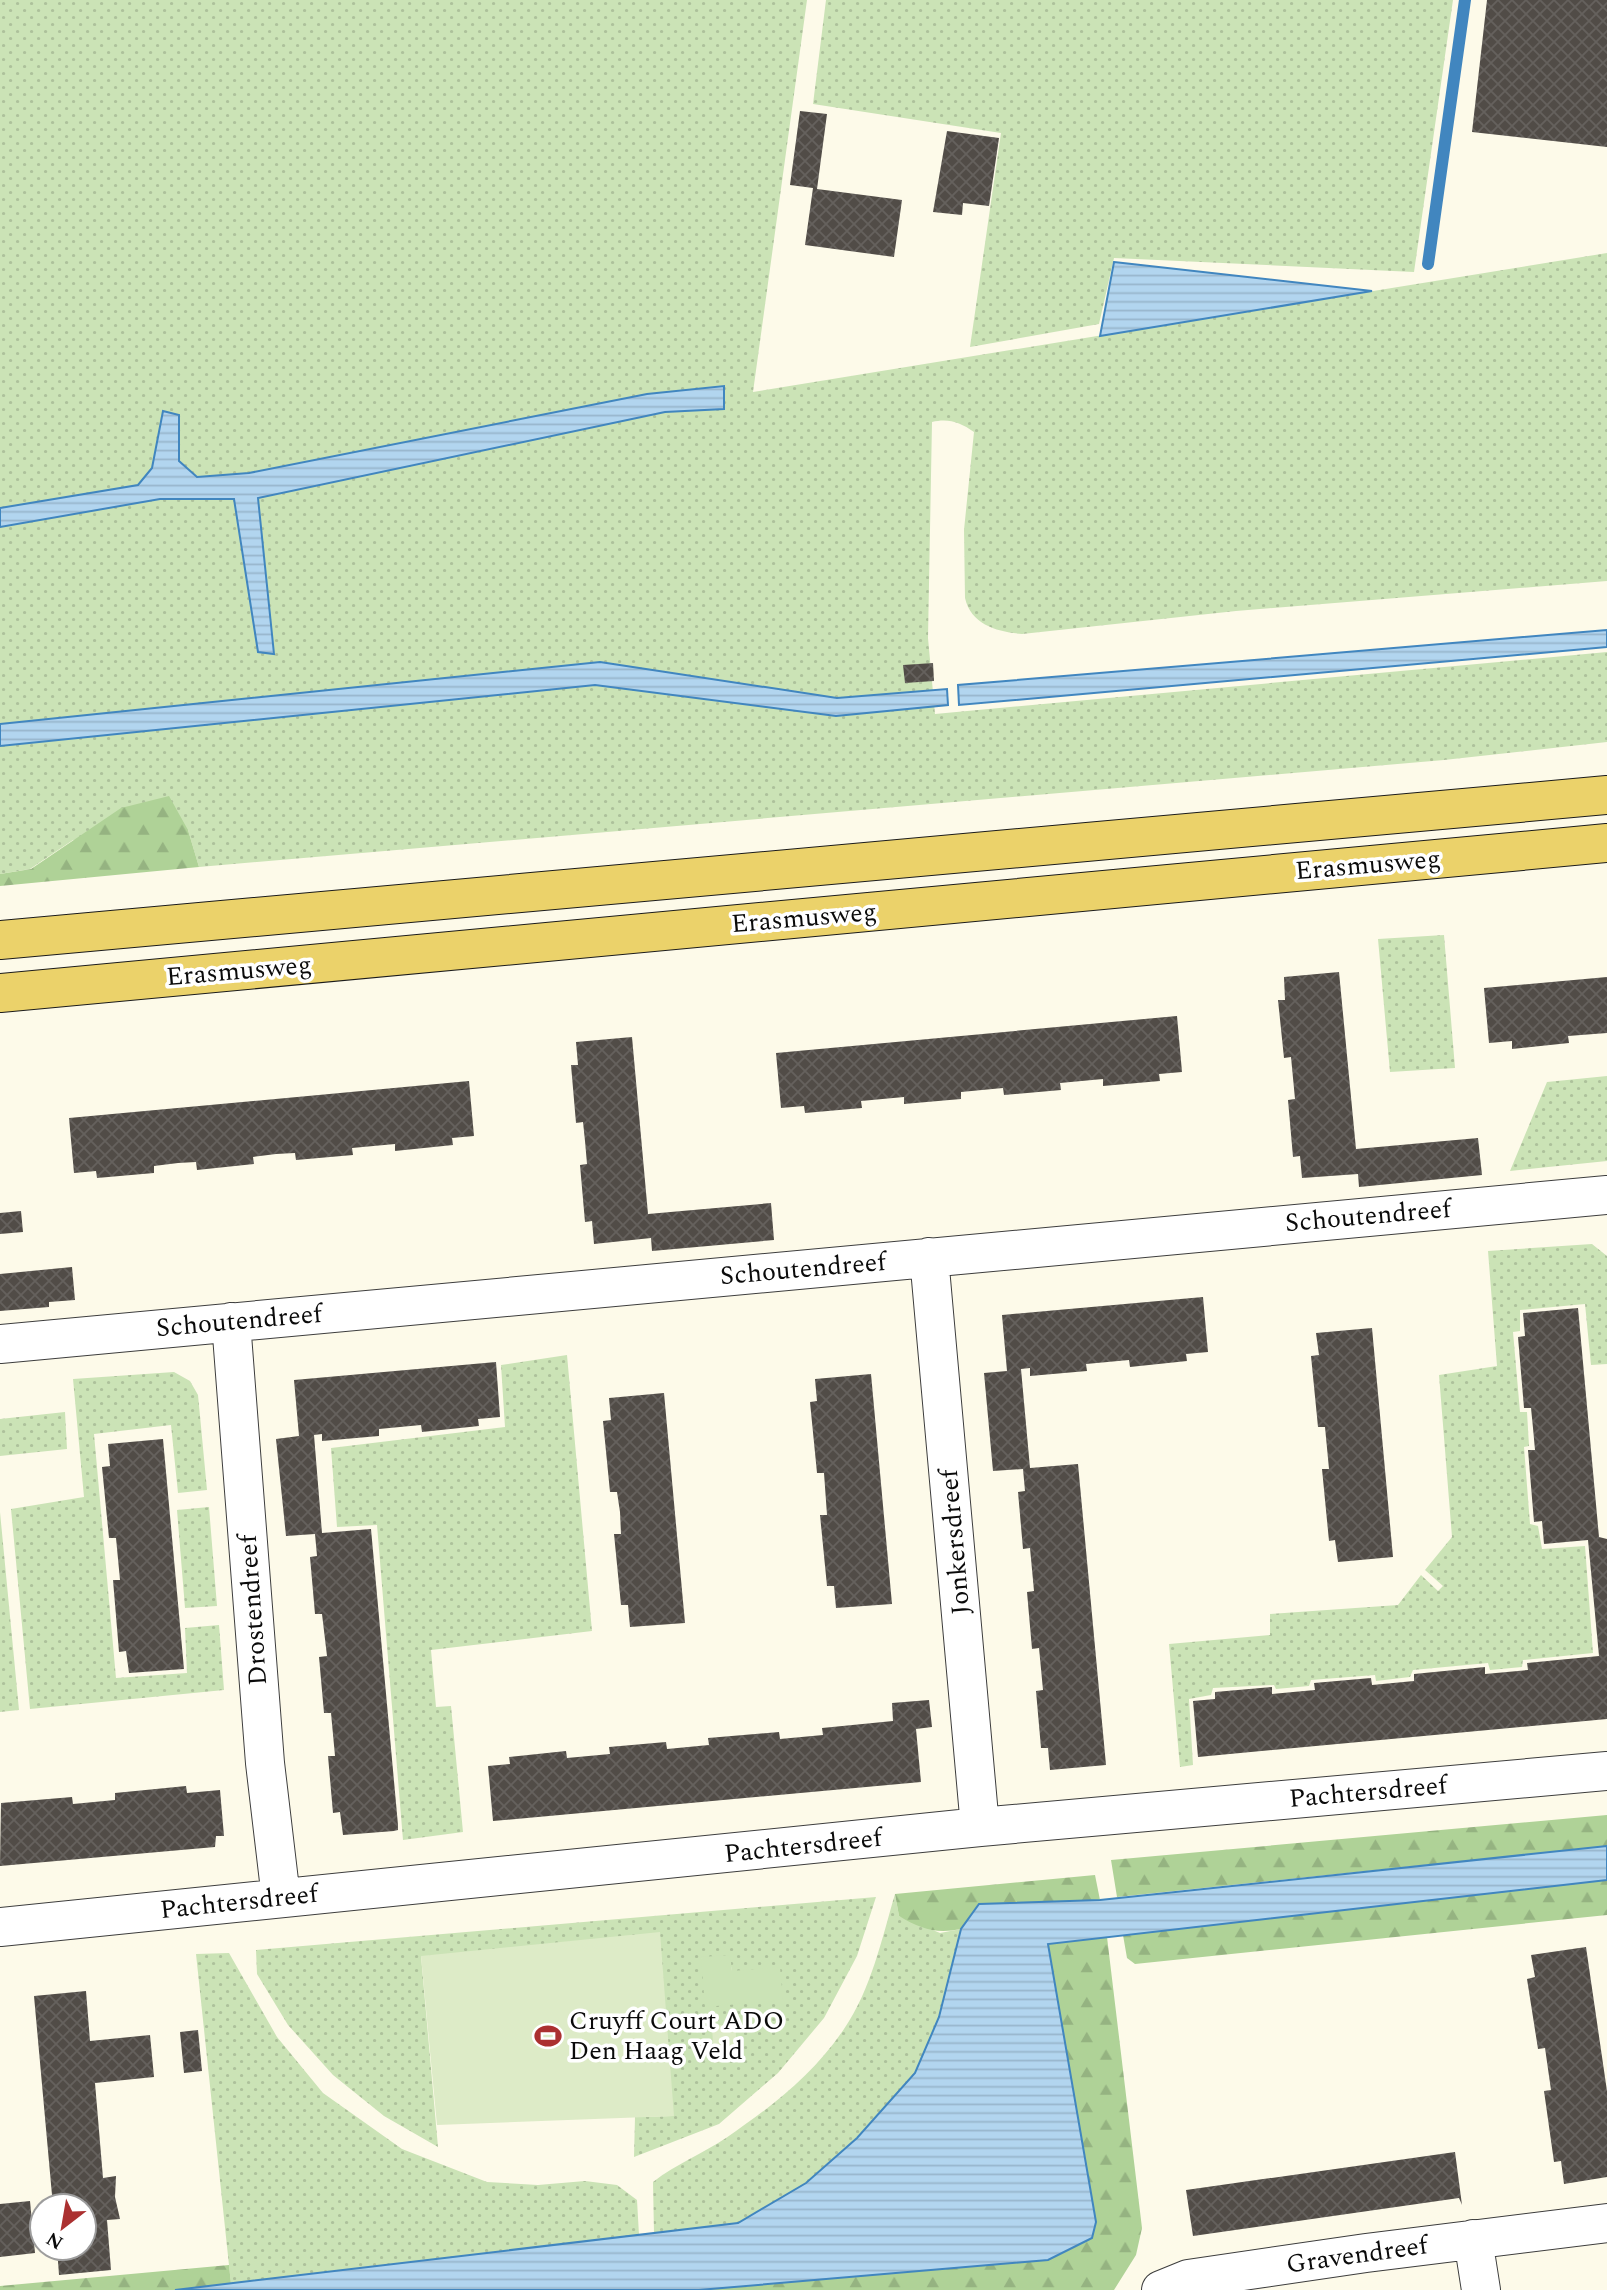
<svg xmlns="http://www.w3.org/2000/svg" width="1607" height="2290" viewBox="0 0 1607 2290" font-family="Spectral,serif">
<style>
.grass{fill:url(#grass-dots);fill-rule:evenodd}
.forest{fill:url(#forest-firs)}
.park{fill:#cbe3b6}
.pitch{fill:#ddebc7}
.water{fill:url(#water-rules);stroke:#4186bf;stroke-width:2}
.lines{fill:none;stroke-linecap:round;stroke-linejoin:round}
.stream{stroke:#4186bf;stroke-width:12}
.building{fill:url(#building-cross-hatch)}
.minor-casing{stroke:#3d3d3d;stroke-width:40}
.major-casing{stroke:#1b1b1b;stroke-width:40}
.minor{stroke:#fff;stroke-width:38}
.major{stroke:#ebd26a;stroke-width:38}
.labels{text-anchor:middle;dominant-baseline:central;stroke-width:7;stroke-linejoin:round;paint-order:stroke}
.street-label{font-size:26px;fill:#0a0a0a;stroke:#fff}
.poi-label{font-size:26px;fill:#0a0a0a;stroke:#fff;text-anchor:start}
</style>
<defs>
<pattern id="grass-dots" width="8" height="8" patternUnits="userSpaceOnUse" patternTransform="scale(1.75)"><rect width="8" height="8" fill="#cbe3b6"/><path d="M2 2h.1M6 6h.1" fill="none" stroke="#adc19b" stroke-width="1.8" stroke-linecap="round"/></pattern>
<pattern id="forest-firs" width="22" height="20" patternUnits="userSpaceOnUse" patternTransform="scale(1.75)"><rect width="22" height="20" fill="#afd297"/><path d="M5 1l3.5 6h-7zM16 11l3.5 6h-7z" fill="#95b381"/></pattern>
<pattern id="water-rules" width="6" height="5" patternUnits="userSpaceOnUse" patternTransform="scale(1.75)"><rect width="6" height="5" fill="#b2d5ef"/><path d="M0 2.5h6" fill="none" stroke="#98b6cc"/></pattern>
<pattern id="building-cross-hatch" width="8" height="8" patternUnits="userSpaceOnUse" patternTransform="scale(1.75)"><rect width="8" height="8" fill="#514c47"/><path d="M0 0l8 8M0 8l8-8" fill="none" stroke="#65615d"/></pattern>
</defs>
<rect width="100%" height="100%" fill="#fdfae9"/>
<path class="grass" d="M 0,0 L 807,0 L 753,392 L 1607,253 L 1607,581 L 1236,611 L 1022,634 C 998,632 971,625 965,598 L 964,530 L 974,432 C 960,422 948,418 932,422 L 928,638 L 935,714 L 1607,652 L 1607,742 L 1444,760 L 199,867 L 188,830 L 73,840 L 30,869 L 0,874 L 0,527 L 160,499 L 234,499 L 258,651 L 274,653 L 258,498 L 665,412 L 723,409 L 724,387 L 647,394 L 249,473 L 197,477 L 179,461 L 179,416 L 163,412 L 152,468 L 138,485 L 0,508 Z
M 826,0 L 1453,0 L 1414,272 L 1114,258 L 1099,324 L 970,347 L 1001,133 L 813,104 Z
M 1444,935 L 1455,1068 L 1390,1072 L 1378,939 Z
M 1607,1076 L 1607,1161 L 1510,1171 L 1547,1082 Z
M 1592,1244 L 1607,1256 L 1607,1364 L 1591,1365 L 1585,1304 L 1520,1310 L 1520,1331 L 1513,1332 L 1520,1412 L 1527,1412 L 1529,1446 L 1524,1447 L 1530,1524 L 1538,1526 L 1542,1549 L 1585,1546 L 1593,1653 L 1523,1660 L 1522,1667 L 1490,1670 L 1488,1663 L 1413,1670 L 1410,1677 L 1376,1681 L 1375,1675 L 1311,1680 L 1309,1686 L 1276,1689 L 1274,1685 L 1213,1688 L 1211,1695 L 1189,1699 L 1193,1765 L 1180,1767 L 1169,1644 L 1270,1635 L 1270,1614 L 1398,1605 L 1421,1575 L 1438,1591 L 1443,1586 L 1425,1570 L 1452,1537 L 1439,1375 L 1497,1366 L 1488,1251 Z
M 567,1355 L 592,1631 L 431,1650 L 436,1707 L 451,1706 L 463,1832 L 403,1840 L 377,1525 L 337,1527 L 331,1448 L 505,1427 L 501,1365 Z
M 174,1372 L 190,1381 L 198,1395 L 207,1490 L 178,1493 L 171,1425 L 94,1434 L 116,1678 L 187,1673 L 185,1628 L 219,1625 L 224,1690 L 30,1709 L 11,1509 L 84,1497 L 73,1379 Z
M 65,1412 L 67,1449 L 0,1456 L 0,1419 Z
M 209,1507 L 217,1606 L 185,1608 L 177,1510 Z
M 0,1512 L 19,1710 L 0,1712 Z
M 895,1894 L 899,1916 L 940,1933 L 961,1929 L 939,2017 L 915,2073 L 856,2138 L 806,2183 L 738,2223 L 654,2234 L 653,2182 C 676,2164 702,2154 726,2138 C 771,2107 813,2075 844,2029 C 871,1990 882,1938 895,1894 Z
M 876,1897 L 857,1956 L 824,2018 L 778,2073 L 719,2124 L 634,2157 L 635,2117 L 673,2116 L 421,1956 L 438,2147 L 384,2116 L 333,2075 L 288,2025 L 257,1974 L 256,1950 ZM 729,1956 L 732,1971 L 701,1958 Z
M 229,1953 L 277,2037 L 323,2093 L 402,2149 L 487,2182 L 538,2185 L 585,2181 L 617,2185 L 637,2200 L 639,2235 L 231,2284 L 196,1954 Z"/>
<path class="forest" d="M 169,796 L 188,830 L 199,867 L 0,886 L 0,874 L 31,869 L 121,808 Z
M 1607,1815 L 1607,1846 L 1117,1897 L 1111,1860 Z
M 1095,1875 L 1100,1900 L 980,1904 L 961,1929 C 936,1934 921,1929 899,1916 L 895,1894 Z
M 1607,1880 L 1607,1915 L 1135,1964 L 1127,1958 L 1123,1935 Z
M 1107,1937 L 1142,2228 L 1136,2255 L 1114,2290 L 699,2290 L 1048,2260 L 1092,2238 L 1096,2222 L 1047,1944 Z
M 229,2265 L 231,2284 L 175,2290 L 0,2290 L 0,2286 Z"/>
<path class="park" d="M 730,1955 L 732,1971 L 780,1967 L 783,2000 L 705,2007 L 701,1957 Z"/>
<path class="pitch" d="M 660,1932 L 674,2116 L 437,2125 L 421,1956 Z
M 735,2024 L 738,2060 L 714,2063 L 712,2026 Z"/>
<path class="water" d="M 1114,262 L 1372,291 L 1100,336 Z
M 724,386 L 724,409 L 665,412 L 258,498 L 274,654 L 258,652 L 234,499 L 160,499 L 0,527 L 0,508 L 138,485 L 152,468 L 163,411 L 179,415 L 179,461 L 197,477 L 249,473 L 647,394 Z
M 1607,630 L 1607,647 L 959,705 L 958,685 Z
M 600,662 L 837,698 L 947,689 L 948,705 L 836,716 L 595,685 L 0,746 L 0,724 Z
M 1607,1846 L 1607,1880 L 1048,1944 L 1096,2222 L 1092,2238 L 1048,2260 L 699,2290 L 175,2290 L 738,2223 L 806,2183 L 857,2138 L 915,2073 L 939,2017 L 961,1929 L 979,1904 L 1100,1900 Z"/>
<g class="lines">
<path class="stream" d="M 1428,264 L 1465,0"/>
</g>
<path class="building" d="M 1487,0 L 1607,0 L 1607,147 L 1472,132 Z
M 800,111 L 827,114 L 817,189 L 902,200 L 894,257 L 805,245 L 813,188 L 790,185 Z
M 947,131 L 999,138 L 989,206 L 963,203 L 962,215 L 933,212 Z
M 933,663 L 934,681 L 905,683 L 903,665 Z
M 1339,972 L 1356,1149 L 1478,1138 L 1482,1175 L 1359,1187 L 1358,1174 L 1302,1178 L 1300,1156 L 1293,1157 L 1288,1100 L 1295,1099 L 1291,1057 L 1284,1058 L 1278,1000 L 1285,1000 L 1284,977 Z
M 1607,977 L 1607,1033 L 1568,1036 L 1569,1043 L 1512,1049 L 1512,1041 L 1489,1043 L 1484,988 Z
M 1177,1016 L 1182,1072 L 1159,1074 L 1160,1081 L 1103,1086 L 1103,1079 L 1060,1083 L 1061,1090 L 1004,1095 L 1003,1088 L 961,1092 L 961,1099 L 904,1104 L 904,1097 L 861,1101 L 862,1108 L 805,1113 L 804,1106 L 781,1108 L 776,1053 Z
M 632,1037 L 648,1214 L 771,1203 L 774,1240 L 652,1251 L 651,1238 L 594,1244 L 592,1221 L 585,1222 L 580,1165 L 587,1164 L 585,1141 L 583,1122 L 576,1123 L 571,1065 L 578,1065 L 576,1042 Z
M 469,1081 L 474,1136 L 452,1138 L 453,1145 L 395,1151 L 395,1144 L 352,1148 L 353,1155 L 296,1160 L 295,1153 L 276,1154 L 253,1157 L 254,1164 L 197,1170 L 196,1162 L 178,1163 L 154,1166 L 154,1173 L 97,1178 L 96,1171 L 74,1173 L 69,1118 Z
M 21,1211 L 23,1232 L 0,1234 L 0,1213 Z
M 72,1267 L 75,1300 L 49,1302 L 49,1307 L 0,1311 L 0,1274 Z
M 1203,1297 L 1208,1352 L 1186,1354 L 1187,1361 L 1130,1367 L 1129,1360 L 1086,1364 L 1087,1371 L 1030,1376 L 1030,1368 L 1021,1369 L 1030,1468 L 1078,1464 L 1106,1765 L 1050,1770 L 1048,1748 L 1041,1748 L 1036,1691 L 1043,1690 L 1039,1648 L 1032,1649 L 1027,1592 L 1034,1591 L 1030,1548 L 1023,1549 L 1018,1492 L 1025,1491 L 1023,1469 L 993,1471 L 984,1373 L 1007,1371 L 1002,1315 Z
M 1578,1308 L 1599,1537 L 1607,1539 L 1607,1719 L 1198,1757 L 1193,1701 L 1215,1699 L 1215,1692 L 1272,1687 L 1272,1694 L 1293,1692 L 1315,1690 L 1314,1683 L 1371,1678 L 1372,1685 L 1414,1681 L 1414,1674 L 1485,1667 L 1485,1674 L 1528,1670 L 1527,1663 L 1599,1656 L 1588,1540 L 1544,1544 L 1542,1521 L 1534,1522 L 1528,1450 L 1535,1450 L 1533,1428 L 1531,1408 L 1524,1408 L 1518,1337 L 1525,1336 L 1523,1313 Z
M 1372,1328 L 1393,1557 L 1338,1562 L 1335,1540 L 1329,1541 L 1322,1469 L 1329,1469 L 1325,1427 L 1318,1427 L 1311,1356 L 1319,1355 L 1316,1333 Z
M 496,1362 L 500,1417 L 478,1419 L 479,1426 L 422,1432 L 421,1425 L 379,1429 L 379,1436 L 322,1441 L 322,1434 L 314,1435 L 322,1533 L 371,1529 L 398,1825 L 398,1830 L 394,1831 L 343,1835 L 340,1812 L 333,1813 L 328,1756 L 335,1756 L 331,1713 L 324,1713 L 319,1657 L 327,1656 L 322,1614 L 315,1614 L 310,1557 L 317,1556 L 315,1534 L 286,1536 L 276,1439 L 299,1436 L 294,1380 Z
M 871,1374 L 892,1604 L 836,1608 L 834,1586 L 827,1586 L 820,1515 L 827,1515 L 824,1473 L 817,1473 L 810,1402 L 817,1401 L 815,1379 Z
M 664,1393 L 685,1623 L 630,1627 L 628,1605 L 621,1605 L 614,1534 L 621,1534 L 620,1512 L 617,1492 L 610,1492 L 603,1421 L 611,1420 L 609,1398 Z
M 163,1439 L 184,1669 L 129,1673 L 126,1651 L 119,1652 L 113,1580 L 120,1580 L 116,1538 L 109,1538 L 102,1467 L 110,1466 L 108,1444 Z
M 929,1700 L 932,1727 L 916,1729 L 921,1782 L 493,1821 L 488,1766 L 510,1764 L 509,1757 L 566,1751 L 567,1758 L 610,1754 L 609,1747 L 666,1742 L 667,1749 L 709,1745 L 708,1738 L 779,1732 L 780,1739 L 823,1735 L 822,1728 L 893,1721 L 892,1703 Z
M 186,1786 L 187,1793 L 220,1790 L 224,1836 L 216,1836 L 215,1847 L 0,1866 L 1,1803 L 72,1797 L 73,1804 L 115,1800 L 115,1793 Z
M 1586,1947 L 1607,2091 L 1607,2177 L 1564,2184 L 1561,2161 L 1554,2162 L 1544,2091 L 1551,2090 L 1545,2048 L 1538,2049 L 1527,1979 L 1535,1977 L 1531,1955 Z
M 86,1991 L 90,2041 L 150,2035 L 154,2077 L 95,2083 L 103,2178 L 116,2176 L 115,2197 L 120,2219 L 107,2220 L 111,2270 L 59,2275 L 57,2248 L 84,2248 L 84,2206 L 53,2206 L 34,1996 Z
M 198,2030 L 202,2071 L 184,2073 L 180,2032 Z
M 1455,2152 L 1462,2205 L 1459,2198 L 1193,2236 L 1186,2190 Z
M 30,2201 L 35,2253 L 0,2257 L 0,2204 Z"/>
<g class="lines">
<g class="minor-casing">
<path id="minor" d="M 929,1257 L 980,1827
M 231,1322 L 265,1763 L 281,1898
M 0,1344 L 1607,1195
M 0,1927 L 980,1827 L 1607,1771
M 1473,2239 L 1481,2290
M 1161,2290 L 1188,2279 L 1366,2253 L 1607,2223"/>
</g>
<g class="major-casing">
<path id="major" d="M 0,940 L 1607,795
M 0,993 L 1607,843"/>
</g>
<use href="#minor" class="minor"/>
<use href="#major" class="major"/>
</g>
<defs>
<g id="stadium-bare" transform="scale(2.1)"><path d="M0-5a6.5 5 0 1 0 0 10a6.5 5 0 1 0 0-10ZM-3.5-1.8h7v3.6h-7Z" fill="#ab3030" stroke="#fff" stroke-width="2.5" paint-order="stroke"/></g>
</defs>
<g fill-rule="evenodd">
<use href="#stadium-bare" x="548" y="2036"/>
</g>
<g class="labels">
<g class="street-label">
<text transform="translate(1368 865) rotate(-5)">Erasmusweg</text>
<text transform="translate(804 918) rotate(-5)">Erasmusweg</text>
<text transform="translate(239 971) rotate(-5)">Erasmusweg</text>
<text transform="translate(1368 1216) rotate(-5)">Schoutendreef</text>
<text transform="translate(803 1269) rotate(-5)">Schoutendreef</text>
<text transform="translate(239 1321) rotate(-5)">Schoutendreef</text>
<text transform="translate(955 1542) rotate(-95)">Jonkersdreef</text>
<text transform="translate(253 1610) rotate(-94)">Drostendreef</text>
<text transform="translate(1368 1792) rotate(-5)">Pachtersdreef</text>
<text transform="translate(803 1846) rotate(-6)">Pachtersdreef</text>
<text transform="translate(239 1902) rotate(-6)">Pachtersdreef</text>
<text transform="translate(1357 2255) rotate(-8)">Gravendreef</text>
</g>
<g class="poi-label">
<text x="569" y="2021">Cruyff Court ADO<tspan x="569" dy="30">Den Haag Veld</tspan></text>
</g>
</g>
<g transform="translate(63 2227) rotate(211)"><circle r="33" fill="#ffffff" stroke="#9d9d9d" stroke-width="2"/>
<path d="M0-5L12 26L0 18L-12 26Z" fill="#ab3030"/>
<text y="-10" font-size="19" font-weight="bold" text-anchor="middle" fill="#0a0a0a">N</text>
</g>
</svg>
